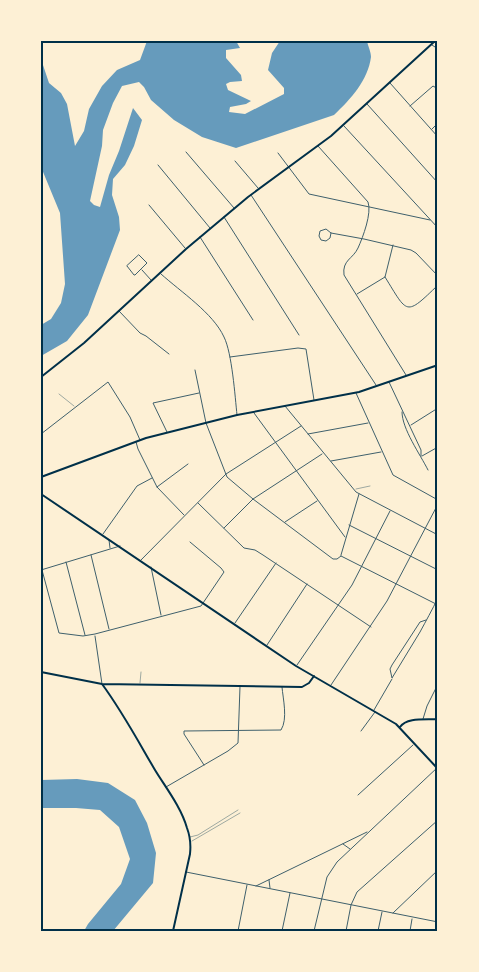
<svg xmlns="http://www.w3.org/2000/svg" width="479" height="972" viewBox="0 0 479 972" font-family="Ubuntu,sans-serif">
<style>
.water{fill:#669bbc}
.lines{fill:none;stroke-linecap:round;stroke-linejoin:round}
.service{stroke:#3f606c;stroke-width:0.5}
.minor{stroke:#3f606c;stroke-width:1}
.tertiary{stroke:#3f606c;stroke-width:1}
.secondary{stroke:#003049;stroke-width:2}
.neatline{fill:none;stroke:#003049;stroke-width:2}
</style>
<rect width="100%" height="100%" fill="#fdf0d5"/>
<path class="water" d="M 147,41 L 236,41 L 240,48 L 226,50 L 226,58 L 241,75 L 242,81 L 230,82 L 226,84 L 228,90 L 251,101 L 246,104 L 230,107 L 229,112 L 245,114 L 284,94 L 284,88 L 268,70 L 272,53 L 280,41 L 367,41 C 368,46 371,52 371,57 C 368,80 351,99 334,115 L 236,148 L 202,137 L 174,120 L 151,100 L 144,87 L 139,82 L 122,86 L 113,103 L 103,130 L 102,146 L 90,201 L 94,205 L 100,207 L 109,175 L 119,151 L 133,108 L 142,120 L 134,146 L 125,165 L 113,179 L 112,195 L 119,217 L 120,230 L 88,315 L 67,341 L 41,356 L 41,325 L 51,319 L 61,303 L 65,284 L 60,213 L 41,167 L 41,59 L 49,83 L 61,93 L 67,104 L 75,146 L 84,131 L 89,109 L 102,86 L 117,70 L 140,60 Z
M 77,779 L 108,783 L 135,800 L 147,823 L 156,853 L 153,883 L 113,931 L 84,931 L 88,924 L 121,884 L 130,859 L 119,827 L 100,810 L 76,808 L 41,808 L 41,780 Z"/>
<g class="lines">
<path class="service" d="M 59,394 L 74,406
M 356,489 L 370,486
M 140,683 L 141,672
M 190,837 L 198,835 L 238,810
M 192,841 L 240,813"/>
<path class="minor" d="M 432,45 L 438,49
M 390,83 L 438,137
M 367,104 L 438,183
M 410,106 L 433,86 L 438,89
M 344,126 L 438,228
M 432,129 L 438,123
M 318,146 L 368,202 C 372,213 363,237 358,248 C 353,259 342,260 344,275 L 406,375
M 186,152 L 234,208
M 278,153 L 309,194 L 430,220
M 235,161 L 258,188
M 158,165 L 210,228
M 149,205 L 185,248
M 224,217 L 299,335
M 331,233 L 330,238 L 326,241 L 321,240 L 319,236 L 320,231 L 326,229 L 331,233 L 364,239 L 411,250 L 416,253 L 438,276
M 200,237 L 253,320
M 139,255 L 147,263 L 135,275 L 134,275 L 127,266 Z
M 142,270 L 151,280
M 161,274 C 181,292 213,313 224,337 C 232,353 235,396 237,415
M 385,277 C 408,314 405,317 438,285
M 357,294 L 385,277 L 393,245
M 119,311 L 140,333 L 146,336 L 169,354
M 230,357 L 298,348 L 306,349 L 314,400
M 195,370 L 206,423 L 227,477 L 253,499 L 333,559 L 337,559 L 341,556
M 389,382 L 421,450 L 421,456
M 356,393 L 393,475 L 438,500
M 285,406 L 356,492 L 438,535
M 402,412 C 402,429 420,454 428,470
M 254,413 L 345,537
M 411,425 L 438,408
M 167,432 L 153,403 L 199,393
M 41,434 L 108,382 L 130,417 L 140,440
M 308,434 L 368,423
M 136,442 L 138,449 L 157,487 L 184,515
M 422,456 L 438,447
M 331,461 L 381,452
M 157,487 L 188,464
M 198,503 L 244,548 L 255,550 L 263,555 L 371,627
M 285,522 L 317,501
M 349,525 L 438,570
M 224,528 L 253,499 L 322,454
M 103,534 L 137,486 L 152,478
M 91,555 L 109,629
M 341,555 L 359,494
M 341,556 L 438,605
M 141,560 L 226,474 L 301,426
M 66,562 L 85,635
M 151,567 L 161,615
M 42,570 L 59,633 L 83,636 L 95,634 L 201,606 L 224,572 L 221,568 L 190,542
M 426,620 L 420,622 L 392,665 L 390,669 L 392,678 L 420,632 C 426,621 432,610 438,598
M 235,623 L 276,563
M 95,636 L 102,684
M 267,645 L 307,584
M 297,665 L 352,585 L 390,511
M 331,685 L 387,601 L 438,504
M 374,710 L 392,679
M 361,731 L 375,712
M 204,765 L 184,734 L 184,731 L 281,730 C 288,719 283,699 282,687
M 166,787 L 228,751 L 238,743 L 240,687
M 358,795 L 413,745
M 343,844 L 350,849
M 186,872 L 438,922
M 269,880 L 270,888
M 256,886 L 367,832
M 393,913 L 438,870
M 238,931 L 247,885
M 282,931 L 290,893
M 314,931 L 327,877 L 337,862 L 438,767
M 346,931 L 351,905 L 357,892 L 438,820
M 378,931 L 382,912
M 410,931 L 412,919"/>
<path class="tertiary" d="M 251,195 L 376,385
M 109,540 L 110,548
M 41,570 L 120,546
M 423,719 L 427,706 L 438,684"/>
<path class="secondary" d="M 41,377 L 84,343 L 186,249 L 248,197 L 331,136 L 435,41
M 41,477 L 146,438 L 237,415 L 359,392 L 438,365
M 41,494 L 296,666 L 396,724 L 438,769
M 41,672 L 102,684 L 302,687 L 309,683 L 314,676
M 102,684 C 122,711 138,741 155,770 C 166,788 181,807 187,828 C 190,836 191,845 190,854 L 173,931
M 400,727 C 407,717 426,720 438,719"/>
</g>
<rect width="479" height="972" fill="none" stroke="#fdf0d5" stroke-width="85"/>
<rect x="42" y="42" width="394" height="888" class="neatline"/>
</svg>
